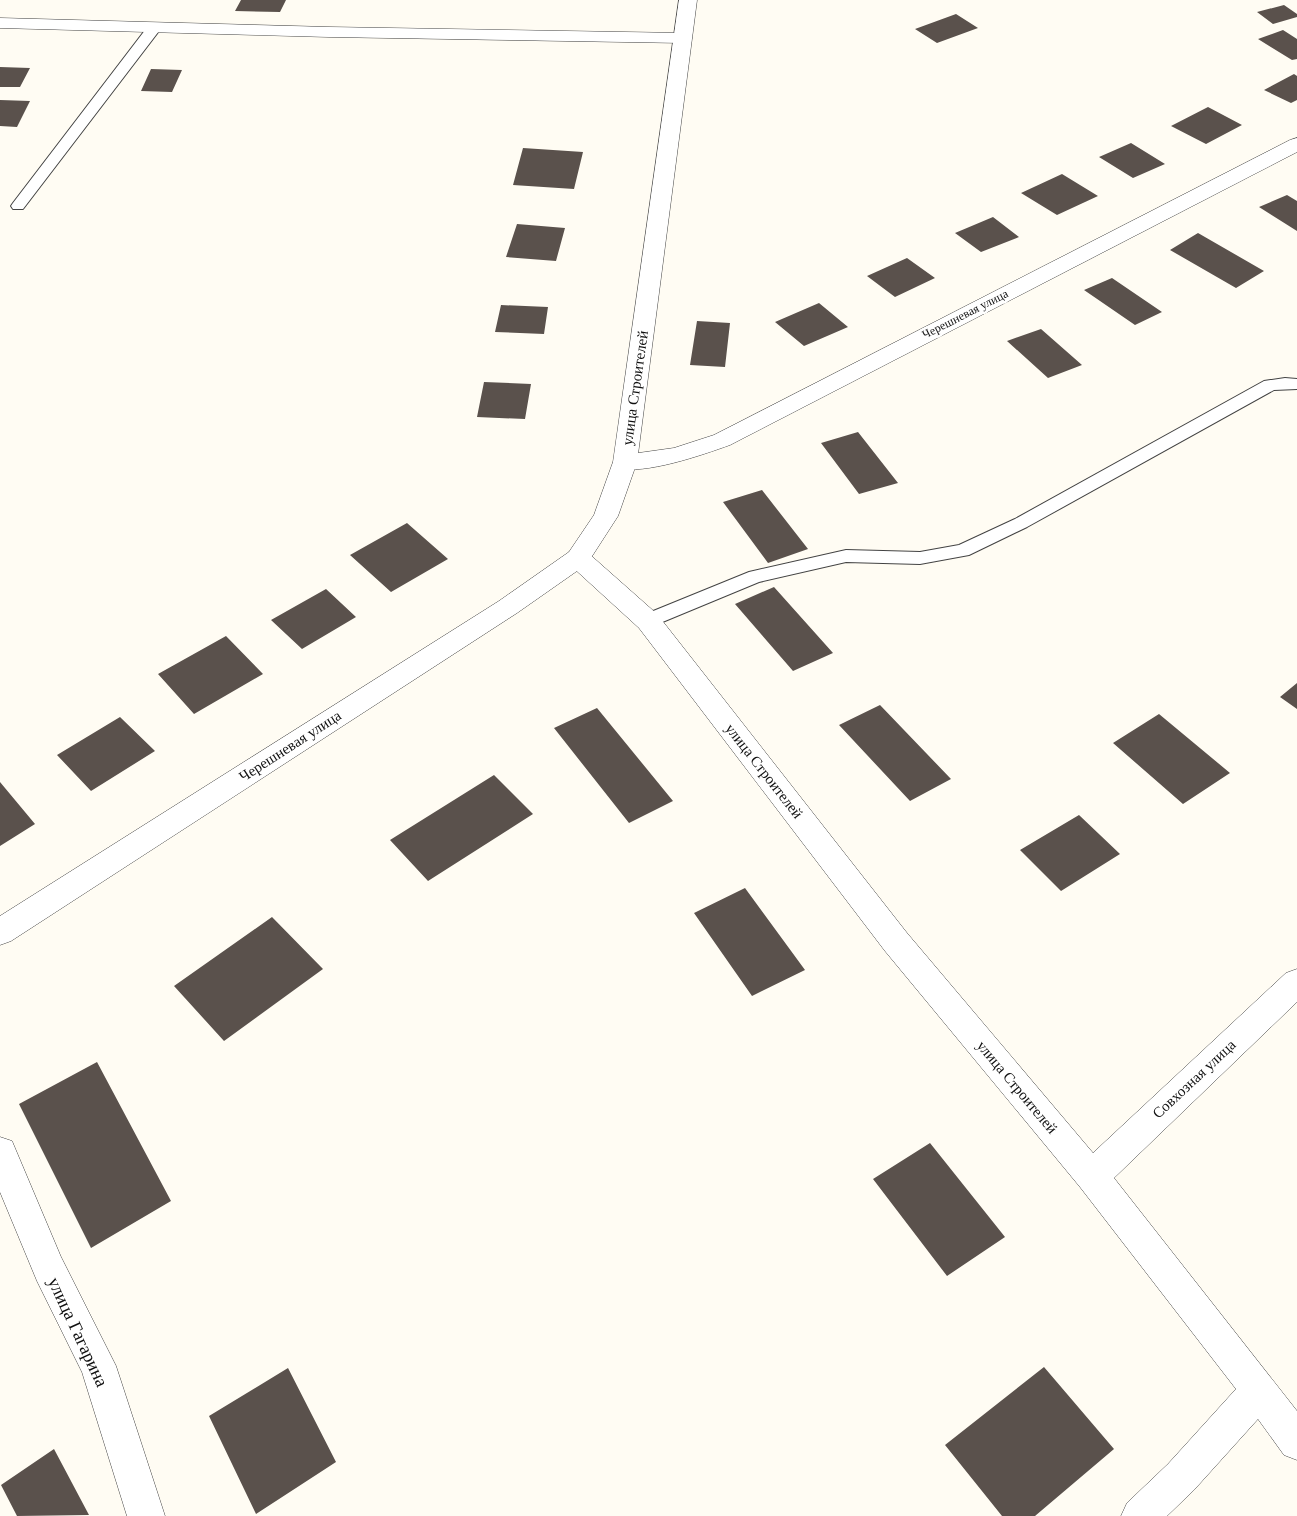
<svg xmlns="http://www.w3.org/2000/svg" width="1297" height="1516" viewBox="0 0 1297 1516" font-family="Georgia,serif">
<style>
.building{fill:#5a514c}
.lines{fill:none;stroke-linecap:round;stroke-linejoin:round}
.service-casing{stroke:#434343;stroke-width:2}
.minor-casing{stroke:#434343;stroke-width:1}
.tertiary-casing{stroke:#434343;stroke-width:1}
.service{fill:#fff;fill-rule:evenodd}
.minor{fill:#fff;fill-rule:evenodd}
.tertiary{fill:#fff;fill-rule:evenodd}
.labels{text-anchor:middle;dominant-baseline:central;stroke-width:5;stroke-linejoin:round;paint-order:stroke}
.far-street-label{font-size:12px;fill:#101010;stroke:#fff}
.street-label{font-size:15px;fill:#101010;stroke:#fff}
.near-street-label{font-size:18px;fill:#101010;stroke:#fff}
</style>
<rect width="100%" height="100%" fill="#fffcf3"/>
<path class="building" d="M 241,0 L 286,0 L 280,12 L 235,11 Z
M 1284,5 L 1297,14 L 1297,17 L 1273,24 L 1257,12 Z
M 956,14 L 978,28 L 937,43 L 915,29 Z
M 1283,30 L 1297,39 L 1297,59 L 1292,60 L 1258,39 Z
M 0,67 L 30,68 L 20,87 L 0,87 Z
M 151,69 L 182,70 L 172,92 L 141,91 Z
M 1294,74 L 1297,76 L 1297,100 L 1291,103 L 1264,90 Z
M 0,100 L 30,101 L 17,127 L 0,126 Z
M 1208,107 L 1242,125 L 1206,144 L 1171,126 Z
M 1131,143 L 1165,164 L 1133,178 L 1099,157 Z
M 523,148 L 583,152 L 574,189 L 513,185 Z
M 1062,174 L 1098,196 L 1057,215 L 1021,193 Z
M 1287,195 L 1297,201 L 1297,231 L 1259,207 Z
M 993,217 L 1019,237 L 981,252 L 955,233 Z
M 517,224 L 565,228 L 556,261 L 506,257 Z
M 1198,233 L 1264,271 L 1236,288 L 1170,250 Z
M 907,258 L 935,278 L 895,297 L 867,276 Z
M 1112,278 L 1162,312 L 1135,325 L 1084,290 Z
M 819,303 L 848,327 L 804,346 L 775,322 Z
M 501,305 L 548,307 L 544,334 L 495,332 Z
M 697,321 L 730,323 L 725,367 L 690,365 Z
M 1041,329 L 1082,365 L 1048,378 L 1007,341 Z
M 484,382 L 531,384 L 525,419 L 477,417 Z
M 858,432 L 898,483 L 859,494 L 821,443 Z
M 762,490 L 808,549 L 768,563 L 723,502 Z
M 407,523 L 448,559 L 391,592 L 350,555 Z
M 774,587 L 833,653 L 793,671 L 735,604 Z
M 326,589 L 356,617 L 302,649 L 271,620 Z
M 226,636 L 263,674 L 194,714 L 158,674 Z
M 1297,683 L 1297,709 L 1280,697 Z
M 880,705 L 951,779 L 910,801 L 839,725 Z
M 597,708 L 673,801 L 629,823 L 554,728 Z
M 1159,714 L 1230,773 L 1183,804 L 1113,743 Z
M 120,717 L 155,751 L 91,791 L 57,755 Z
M 494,775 L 533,814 L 428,881 L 390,840 Z
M 0,782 L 35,824 L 0,846 Z
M 1079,815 L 1120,854 L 1061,891 L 1020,850 Z
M 745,888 L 805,970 L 752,996 L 694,913 Z
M 272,917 L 323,969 L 224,1041 L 174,986 Z
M 97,1062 L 171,1201 L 91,1248 L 19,1104 Z
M 930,1143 L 1005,1237 L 947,1276 L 873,1179 Z
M 1044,1367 L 1114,1449 L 1035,1516 L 1002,1516 L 945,1445 Z
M 288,1368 L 336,1462 L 256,1514 L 209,1416 Z
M 54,1449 L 89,1515 L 17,1516 L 1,1485 Z"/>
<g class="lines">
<g class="service-casing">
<path id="service" d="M 154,24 L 160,28 L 159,31 L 23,209 L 13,209 L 11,206 L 13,203 L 149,25 Z
M 1285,378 L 1297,379 L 1297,389 L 1274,390 L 1027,527 L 969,555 L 920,564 L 846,562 L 759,582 L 648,628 L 641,626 L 639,621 L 641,616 L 749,572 L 846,550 L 920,552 L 959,545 L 1015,519 L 1264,381 Z"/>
</g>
<g class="minor-casing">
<path id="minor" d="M 0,18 L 329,27 L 683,33 L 689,34 L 692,38 L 689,42 L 683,43 L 329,37 L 0,28 Z
M 1297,138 L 1297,152 L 730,445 C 702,455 645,475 617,468 L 613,462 L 617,456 L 674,448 L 714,435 L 1290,140 Z
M 578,549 L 587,552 L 657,614 L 907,933 L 1093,1153 L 1286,973 L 1297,969 L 1297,1002 L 1114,1178 L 1297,1411 L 1297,1460 L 1284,1455 L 1258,1419 L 1194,1490 L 1167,1516 L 1121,1516 L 1127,1503 L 1168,1464 L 1236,1389 L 1080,1187 L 885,951 L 639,628 L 569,564 L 566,558 L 569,552 Z
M 0,1137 L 12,1141 L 61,1257 L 116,1366 L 165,1516 L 127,1516 L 82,1372 L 37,1281 L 0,1192 Z"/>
</g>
<g class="tertiary-casing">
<path id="tertiary" d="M 679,0 L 697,0 L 637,462 L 618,516 L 587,564 L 517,613 L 11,941 L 0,945 L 0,916 L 499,601 L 569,552 L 594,515 L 613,462 Z"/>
</g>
<use href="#service" class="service"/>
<use href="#minor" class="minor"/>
<use href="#tertiary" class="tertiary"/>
</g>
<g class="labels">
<g class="far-street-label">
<text transform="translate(965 314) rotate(-27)">Черешневая улица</text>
</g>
<g class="street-label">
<text transform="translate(635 388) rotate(-82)">улица Строителей</text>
<text transform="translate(290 746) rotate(-33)">Черешневая улица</text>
<text transform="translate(764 771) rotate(52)">улица Строителей</text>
<text transform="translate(1194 1079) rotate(-43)">Совхозная улица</text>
<text transform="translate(1017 1087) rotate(50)">улица Строителей</text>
</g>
<g class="near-street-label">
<text transform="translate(78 1332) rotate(65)">улица Гагарина</text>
</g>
</g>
</svg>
